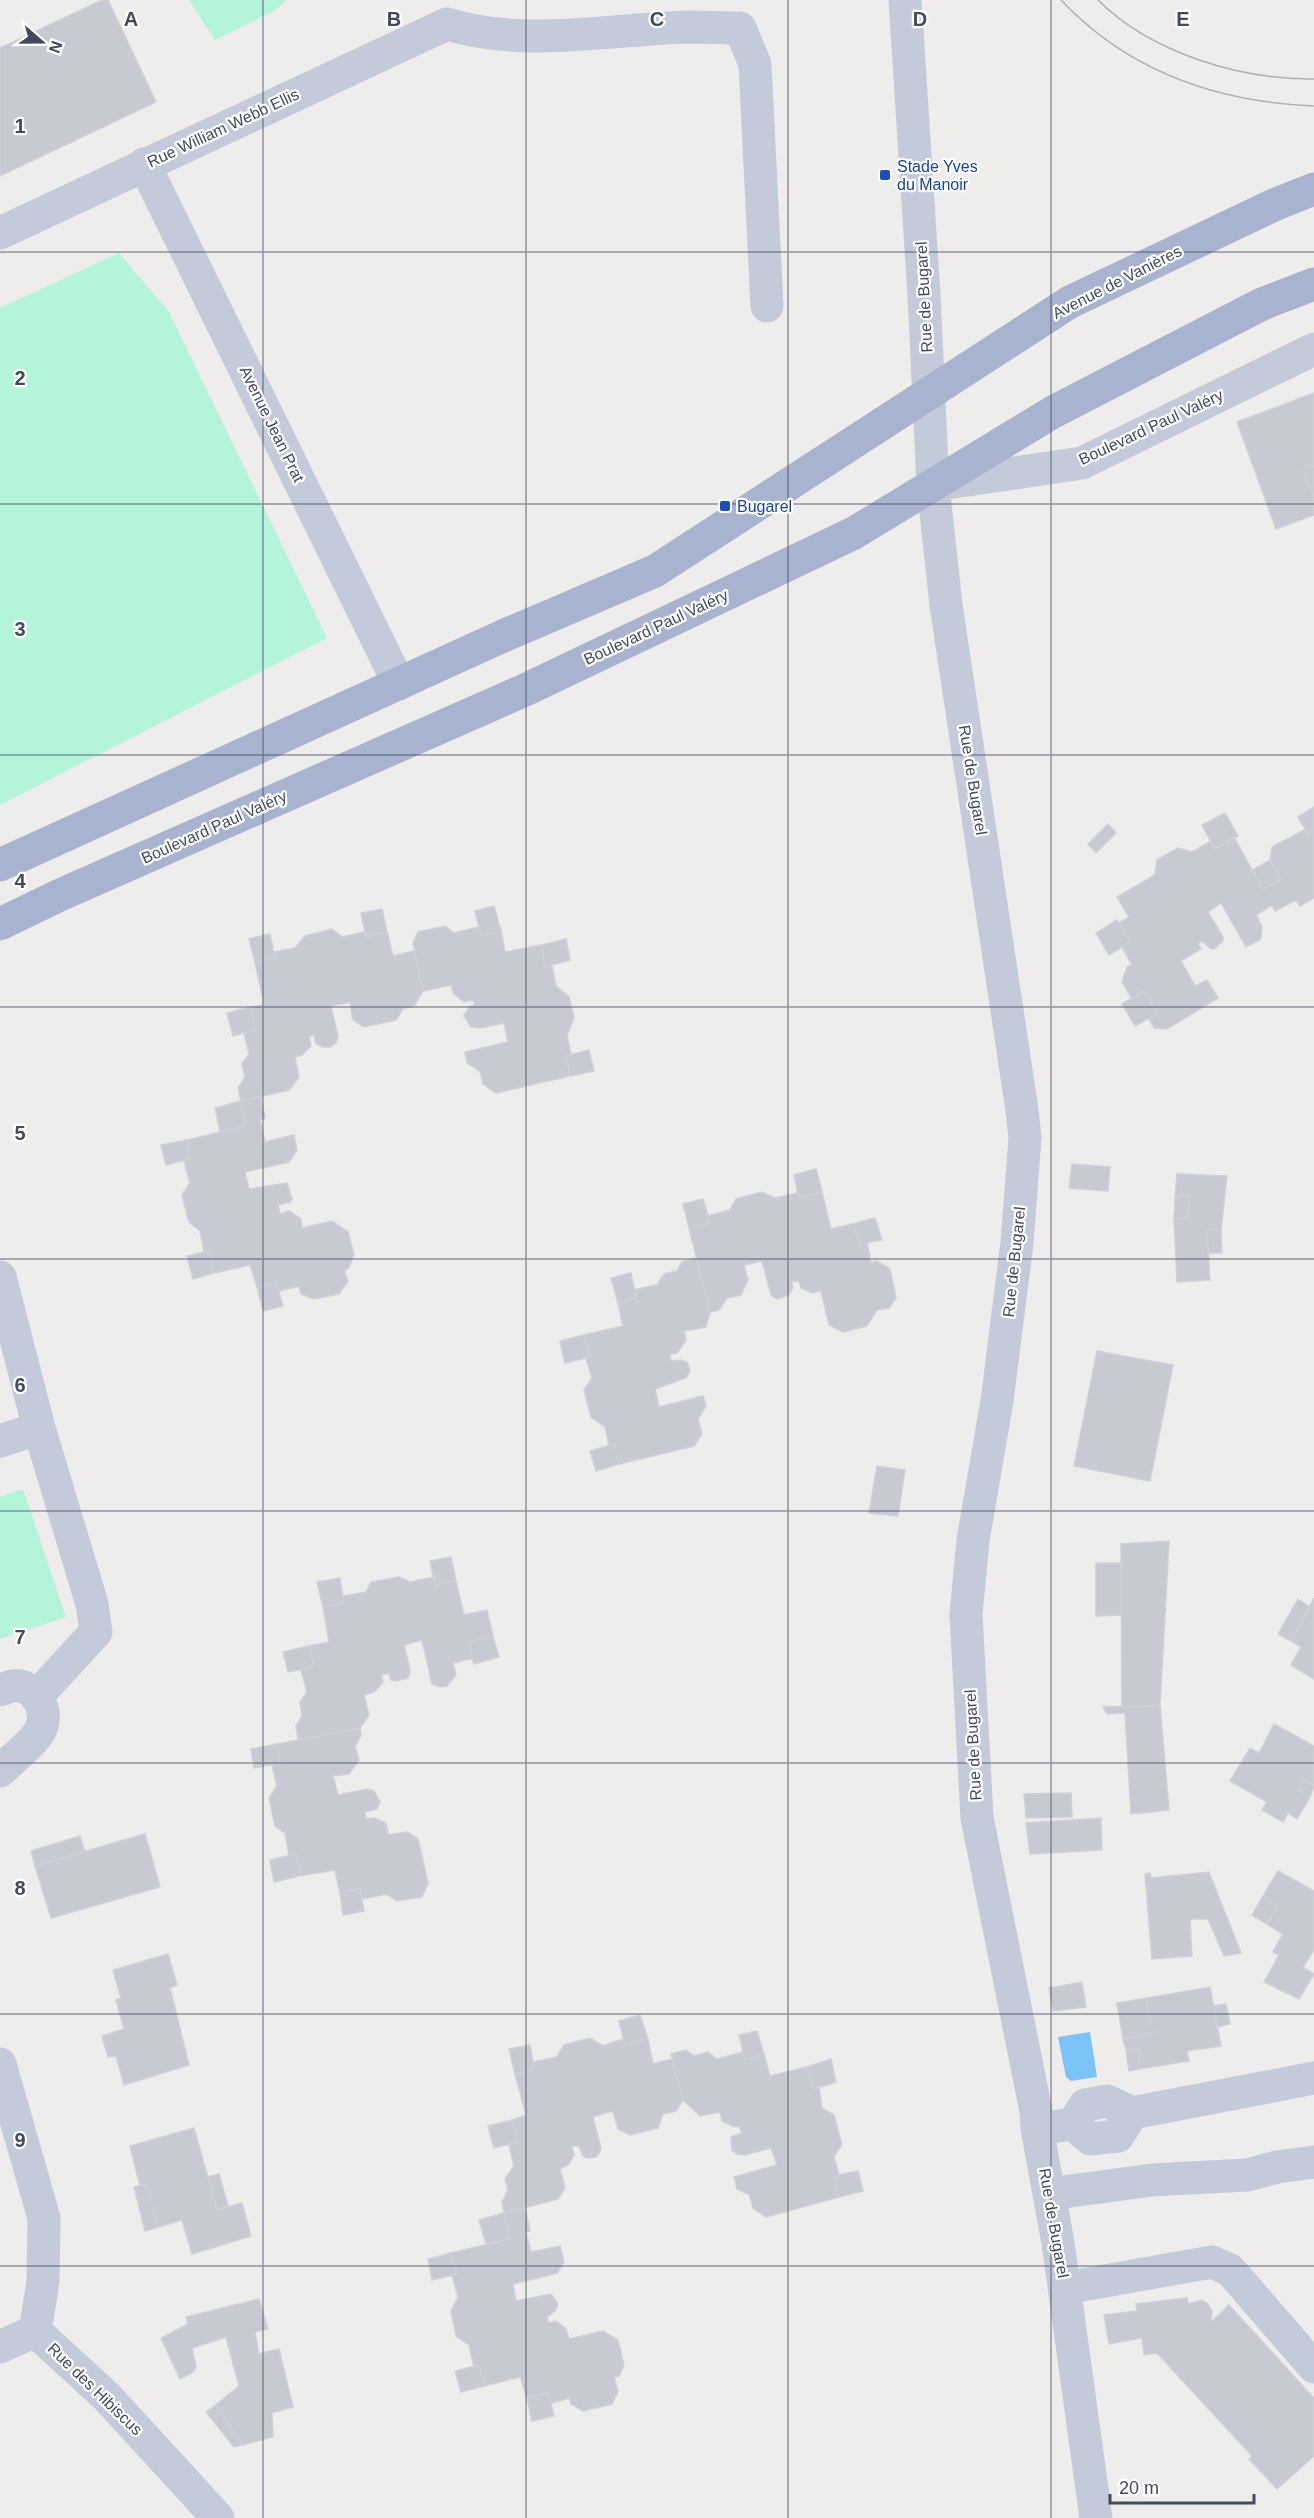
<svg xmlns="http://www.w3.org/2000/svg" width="1314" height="2518" viewBox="0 0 1314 2518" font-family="Arial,sans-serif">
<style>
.green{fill:#b3f4da}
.water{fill:#7bc2f6}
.building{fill:#c7c9d3;stroke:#cfd0d9;stroke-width:1.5}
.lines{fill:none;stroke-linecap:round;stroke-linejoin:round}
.minor{stroke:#c3cad9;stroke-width:33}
.major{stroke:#a8b3cf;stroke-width:33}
.tram{stroke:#adafb8;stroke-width:1.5}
.grid{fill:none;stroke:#424a5c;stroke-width:1.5;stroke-opacity:0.55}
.transit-dot{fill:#1a4fb4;stroke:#fff;stroke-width:2}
.labels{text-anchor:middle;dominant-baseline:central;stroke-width:4.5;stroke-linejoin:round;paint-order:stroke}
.street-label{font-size:16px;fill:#424a5c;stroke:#fff}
.transit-label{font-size:16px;fill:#164399;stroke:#fff;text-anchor:start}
.grid-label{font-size:20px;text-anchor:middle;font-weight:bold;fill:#424a5c;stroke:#fff;stroke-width:4.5;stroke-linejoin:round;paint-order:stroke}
</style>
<rect width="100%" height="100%" fill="#efecec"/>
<path class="green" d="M 189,0 L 287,0 L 274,11 L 215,40 Z
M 119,253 L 169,312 L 327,638 L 0,805 L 0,308 Z
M 23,1489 L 66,1617 L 0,1639 L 0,1497 Z"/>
<path class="water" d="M 1090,2032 L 1097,2077 L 1071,2081 L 1066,2077 L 1058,2037 Z"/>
<path class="building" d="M 102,0 L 108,0 L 156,102 L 0,176 L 0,48 Z
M 1314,393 L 1314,465 L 1303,469 L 1314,498 L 1314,515 L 1276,529 L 1237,422 Z
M 1314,465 L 1314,498 L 1303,469 Z
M 1314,807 L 1314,835 L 1310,837 L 1298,817 Z
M 1225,813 L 1238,836 L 1215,849 L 1202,825 Z
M 1108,824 L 1116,833 L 1096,853 L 1088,844 Z
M 1306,829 L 1310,837 L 1314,835 L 1314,898 L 1300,906 L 1296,900 L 1275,911 L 1272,905 L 1256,915 L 1262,927 L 1261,939 L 1246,947 L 1221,903 L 1208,912 L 1223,937 L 1223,941 L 1214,949 L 1210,948 L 1202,941 L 1198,944 L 1201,949 L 1181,961 L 1195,986 L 1207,980 L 1218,998 L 1167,1029 L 1154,1028 L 1149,1019 L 1157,1014 L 1144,991 L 1132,999 L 1122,982 L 1127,967 L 1132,965 L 1122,947 L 1130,942 L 1119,923 L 1129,917 L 1117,897 L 1155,875 L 1157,860 L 1178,848 L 1192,852 L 1211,841 L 1215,849 L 1234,837 L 1263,890 L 1281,879 L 1270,860 L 1272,847 Z
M 1270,860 L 1281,879 L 1263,890 L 1252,870 Z
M 494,906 L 501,931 L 481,936 L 475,911 Z
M 382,909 L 387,932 L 366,937 L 361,913 Z
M 1117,920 L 1130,942 L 1109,955 L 1096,933 Z
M 445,926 L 454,933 L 479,927 L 481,936 L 501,931 L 505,952 L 541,945 L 545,967 L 552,966 L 556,986 L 569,997 L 574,1018 L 567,1035 L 571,1054 L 566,1056 L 570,1076 L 496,1093 L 483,1084 L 480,1071 L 467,1063 L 465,1052 L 508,1042 L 504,1023 L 480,1028 L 471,1027 L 464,1016 L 469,1007 L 475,1004 L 473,1000 L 464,1002 L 454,994 L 451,985 L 423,991 L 413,943 L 418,932 Z
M 332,929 L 342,937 L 364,932 L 366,937 L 387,932 L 393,956 L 414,951 L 423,991 L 414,1006 L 403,1009 L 396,1020 L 364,1027 L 353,1020 L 350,1002 L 331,1006 L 338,1037 L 336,1043 L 330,1047 L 323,1047 L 316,1044 L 314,1035 L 309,1036 L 311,1046 L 302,1055 L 295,1057 L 299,1077 L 289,1090 L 241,1101 L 238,1088 L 245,1077 L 242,1064 L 249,1054 L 244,1033 L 255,1030 L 251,1007 L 264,1005 L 255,962 L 275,958 L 274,952 L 295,948 L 305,936 Z
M 270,934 L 275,958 L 255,962 L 249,939 Z
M 566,939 L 570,960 L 545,967 L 541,945 Z
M 1144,991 L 1157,1014 L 1135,1026 L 1122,1004 Z
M 251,1007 L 255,1030 L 233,1036 L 227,1013 Z
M 589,1050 L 594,1071 L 570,1076 L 566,1056 Z
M 261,1097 L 265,1118 L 260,1120 L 265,1142 L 294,1135 L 297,1150 L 289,1162 L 245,1172 L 249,1189 L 287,1183 L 292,1199 L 290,1202 L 278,1205 L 280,1214 L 289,1211 L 301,1219 L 302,1228 L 332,1221 L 348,1232 L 354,1255 L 348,1269 L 344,1270 L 348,1281 L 339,1294 L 314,1299 L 301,1294 L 299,1286 L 279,1291 L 276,1283 L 257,1287 L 250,1265 L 214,1273 L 210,1251 L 204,1252 L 200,1231 L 189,1222 L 182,1195 L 190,1183 L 184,1161 L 190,1159 L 187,1140 L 246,1126 L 241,1101 Z
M 241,1101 L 246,1126 L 220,1132 L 215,1108 Z
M 187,1140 L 190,1159 L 166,1165 L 161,1145 Z
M 1072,1164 L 1110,1167 L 1108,1191 L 1069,1188 Z
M 816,1169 L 822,1192 L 799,1198 L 794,1175 Z
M 1177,1174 L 1227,1176 L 1221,1230 L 1207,1229 L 1210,1280 L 1177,1282 L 1174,1218 L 1187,1219 L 1190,1196 L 1178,1195 L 1177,1198 L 1175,1198 Z
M 762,1192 L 775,1198 L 798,1193 L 799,1198 L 822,1192 L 831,1229 L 853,1224 L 859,1244 L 867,1242 L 871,1263 L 877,1261 L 890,1269 L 896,1298 L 889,1308 L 877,1310 L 867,1326 L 843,1332 L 829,1325 L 821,1291 L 812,1293 L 801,1288 L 799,1281 L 791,1282 L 793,1288 L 789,1295 L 777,1299 L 771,1295 L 762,1261 L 744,1265 L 748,1280 L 741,1295 L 727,1298 L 719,1310 L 710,1312 L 689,1228 L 710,1223 L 707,1216 L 730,1210 L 736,1199 Z
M 1178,1195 L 1190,1196 L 1187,1219 L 1174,1218 L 1175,1198 L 1177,1198 Z
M 703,1199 L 710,1223 L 689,1228 L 683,1204 Z
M 875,1218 L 882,1240 L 859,1244 L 853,1224 Z
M 1207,1229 L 1221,1230 L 1222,1253 L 1208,1253 Z
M 210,1251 L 214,1273 L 193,1279 L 187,1256 Z
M 696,1258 L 710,1312 L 706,1327 L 684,1331 L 686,1340 L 677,1353 L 670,1354 L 671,1361 L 681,1360 L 687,1362 L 690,1371 L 686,1378 L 655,1389 L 659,1407 L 703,1396 L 706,1406 L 698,1419 L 702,1434 L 694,1446 L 619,1464 L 614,1444 L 609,1446 L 605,1427 L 591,1417 L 584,1390 L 592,1378 L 586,1358 L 590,1357 L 584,1335 L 623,1326 L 618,1303 L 636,1298 L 633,1290 L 657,1285 L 664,1274 L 677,1271 L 682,1262 Z
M 631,1273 L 636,1298 L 618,1303 L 611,1278 Z
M 276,1283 L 283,1306 L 263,1311 L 257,1287 Z
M 584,1335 L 590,1357 L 565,1363 L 560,1341 Z
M 1097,1351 L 1173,1365 L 1150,1481 L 1074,1466 Z
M 614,1444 L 619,1464 L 596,1471 L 590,1451 Z
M 877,1466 L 905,1470 L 898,1516 L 869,1513 Z
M 1169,1541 L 1160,1705 L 1122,1707 L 1121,1544 Z
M 451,1557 L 456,1581 L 435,1585 L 430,1561 Z
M 1096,1563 L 1121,1563 L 1121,1615 L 1096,1616 Z
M 399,1577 L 410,1582 L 435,1577 L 435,1585 L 456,1581 L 464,1615 L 487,1610 L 493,1636 L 468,1642 L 473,1658 L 453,1663 L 456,1675 L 447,1686 L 440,1687 L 432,1684 L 422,1640 L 404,1645 L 410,1670 L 408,1678 L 395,1681 L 391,1680 L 389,1673 L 381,1675 L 383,1682 L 374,1692 L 364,1695 L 369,1715 L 360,1728 L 298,1740 L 296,1726 L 302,1716 L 300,1702 L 307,1692 L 301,1670 L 314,1667 L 309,1646 L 329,1642 L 323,1607 L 344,1603 L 343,1596 L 366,1592 L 371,1582 Z
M 340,1578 L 344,1603 L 323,1607 L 317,1582 Z
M 1314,1598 L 1314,1679 L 1291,1665 L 1301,1647 L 1291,1641 Z
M 1298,1599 L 1310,1607 L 1291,1641 L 1278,1634 Z
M 493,1636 L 499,1657 L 474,1664 L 468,1642 Z
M 309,1646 L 314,1667 L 288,1672 L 283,1652 Z
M 1160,1705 L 1169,1810 L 1131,1814 L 1125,1713 L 1107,1714 L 1103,1707 Z
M 1274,1724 L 1314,1746 L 1314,1786 L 1303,1780 L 1298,1790 L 1310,1797 L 1297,1819 L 1288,1813 L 1283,1822 L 1262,1810 L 1267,1802 L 1230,1781 L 1250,1748 L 1259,1753 Z
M 360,1728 L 361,1736 L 355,1746 L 359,1760 L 349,1774 L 333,1776 L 338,1795 L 367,1789 L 374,1791 L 380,1802 L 377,1809 L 364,1812 L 367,1819 L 375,1818 L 386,1823 L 388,1835 L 407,1832 L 418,1839 L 428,1883 L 422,1897 L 397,1901 L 386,1894 L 362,1899 L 360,1888 L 340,1893 L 335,1870 L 300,1876 L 296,1854 L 289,1856 L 285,1833 L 275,1826 L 269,1798 L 277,1786 L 272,1765 L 280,1763 L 277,1744 Z
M 277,1744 L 280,1763 L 254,1768 L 251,1749 Z
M 1303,1780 L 1314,1786 L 1310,1797 L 1298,1790 Z
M 1071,1793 L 1072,1817 L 1026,1818 L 1024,1794 Z
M 1101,1818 L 1102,1850 L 1030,1854 L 1026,1823 Z
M 145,1834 L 160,1887 L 51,1918 L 35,1866 Z
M 80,1836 L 85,1852 L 35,1866 L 31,1851 Z
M 296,1854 L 300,1876 L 274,1882 L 270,1860 Z
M 1278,1871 L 1314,1891 L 1314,1950 L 1303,1967 L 1314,1974 L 1299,1999 L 1264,1982 L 1279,1955 L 1273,1952 L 1283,1934 L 1267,1924 L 1278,1905 L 1263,1896 Z
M 1209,1872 L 1241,1953 L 1224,1956 L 1208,1919 L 1190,1919 L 1192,1956 L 1152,1959 L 1145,1874 L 1150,1873 L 1151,1878 Z
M 360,1888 L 364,1911 L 343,1915 L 340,1893 Z
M 1263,1896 L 1278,1905 L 1267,1924 L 1252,1915 Z
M 168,1954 L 177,1985 L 170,1988 L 189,2065 L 124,2085 L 116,2056 L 108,2057 L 102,2036 L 124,2029 L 116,2000 L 121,1998 L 113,1970 Z
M 1082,1982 L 1086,2007 L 1053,2011 L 1049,1988 Z
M 1210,1987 L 1221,2046 L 1187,2051 L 1189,2061 L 1140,2069 L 1138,2048 L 1126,2050 L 1123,2039 L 1153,2033 L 1146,1998 Z
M 1146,1998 L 1153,2033 L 1123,2039 L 1117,2003 Z
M 1226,2004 L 1230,2024 L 1217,2027 L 1213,2006 Z
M 640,2015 L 648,2039 L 625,2045 L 619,2021 Z
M 757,2031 L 764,2054 L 745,2060 L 739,2035 Z
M 590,2038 L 603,2046 L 623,2039 L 625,2045 L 648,2039 L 653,2064 L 672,2059 L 683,2100 L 676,2111 L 663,2114 L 658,2128 L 630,2135 L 618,2129 L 613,2111 L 593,2117 L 601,2149 L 599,2153 L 596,2157 L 587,2158 L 583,2156 L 579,2146 L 572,2146 L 574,2155 L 568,2165 L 560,2169 L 565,2188 L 558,2199 L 504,2213 L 502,2202 L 508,2190 L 505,2179 L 514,2166 L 509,2145 L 517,2142 L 512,2120 L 526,2115 L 515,2074 L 534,2069 L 533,2062 L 557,2057 L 564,2045 Z
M 530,2045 L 534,2069 L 515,2074 L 509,2049 Z
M 1138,2048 L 1140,2069 L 1129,2071 L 1126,2050 Z
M 686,2050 L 694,2056 L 708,2052 L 717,2059 L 743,2052 L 745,2060 L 764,2054 L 770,2076 L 807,2067 L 814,2089 L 819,2087 L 822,2108 L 834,2115 L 842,2145 L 834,2156 L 839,2176 L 834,2176 L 839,2197 L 766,2217 L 753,2208 L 749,2194 L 737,2189 L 734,2177 L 777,2165 L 771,2148 L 744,2155 L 737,2154 L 732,2150 L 731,2137 L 742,2133 L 739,2126 L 734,2127 L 722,2121 L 720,2112 L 700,2116 L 683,2100 L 671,2054 Z
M 831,2059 L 836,2082 L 814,2089 L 807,2067 Z
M 512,2120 L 517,2142 L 494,2148 L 488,2126 Z
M 194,2128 L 217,2210 L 242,2203 L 251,2236 L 192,2254 L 182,2220 L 159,2227 L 146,2184 L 140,2186 L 130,2146 Z
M 858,2171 L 863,2191 L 839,2197 L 834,2176 Z
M 219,2174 L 228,2206 L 217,2210 L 208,2177 Z
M 146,2184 L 159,2227 L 145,2231 L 134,2187 Z
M 525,2208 L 530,2231 L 526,2232 L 531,2252 L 560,2246 L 564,2262 L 557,2273 L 513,2284 L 516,2301 L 551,2294 L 558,2304 L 555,2311 L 547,2317 L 549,2323 L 556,2321 L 566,2329 L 569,2339 L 603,2331 L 618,2340 L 624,2365 L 619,2376 L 614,2377 L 618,2391 L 612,2404 L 583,2411 L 571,2404 L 569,2398 L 551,2403 L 548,2393 L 527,2398 L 520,2377 L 484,2386 L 479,2365 L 474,2367 L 469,2345 L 456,2336 L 451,2311 L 458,2297 L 452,2275 L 457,2274 L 451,2253 L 509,2239 L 504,2213 Z
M 504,2213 L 509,2239 L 486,2244 L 479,2220 Z
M 451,2253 L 457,2274 L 432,2280 L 428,2259 Z
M 1187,2298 L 1188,2304 L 1202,2300 L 1208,2304 L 1212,2311 L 1211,2322 L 1229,2305 L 1314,2398 L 1314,2456 L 1277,2489 L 1249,2459 L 1252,2456 L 1157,2353 L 1144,2355 L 1142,2338 L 1109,2344 L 1104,2315 L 1137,2311 L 1136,2304 Z
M 259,2299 L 268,2329 L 255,2332 L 259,2354 L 279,2349 L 293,2407 L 272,2413 L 273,2437 L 242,2445 L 216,2405 L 239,2386 L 226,2337 L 192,2348 L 196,2367 L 192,2373 L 180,2379 L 161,2338 L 188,2324 L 186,2317 Z
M 479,2365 L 484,2386 L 461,2392 L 455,2371 Z
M 548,2393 L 554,2416 L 532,2421 L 527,2398 Z
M 216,2405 L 242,2445 L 234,2447 L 206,2412 Z"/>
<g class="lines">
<path class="minor" d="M 905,0 L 924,295 L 933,485 L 946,605 L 1022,1110 L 1025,1138 L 1017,1243 L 997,1401 L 973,1540 L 966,1614 L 977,1818 L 1036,2111 L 1037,2128 L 1058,2243 L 1096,2518
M 447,24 C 526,48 609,29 689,27 C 706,27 723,28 740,28 L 755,64 L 767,306
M 144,164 L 399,684
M 0,233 L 447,24
M 933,485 L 1082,463 L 1314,349
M 0,1277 L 39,1428 L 92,1604 L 96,1632 L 37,1696
M 0,1441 L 39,1428
M 0,1690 C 4,1689 9,1686 14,1686 C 34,1684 48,1708 42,1726 C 38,1740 11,1760 0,1771
M 0,2064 L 44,2218 L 43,2282 L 35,2331
M 1073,2124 L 1085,2105 L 1107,2101 L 1132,2113 L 1314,2078
M 1051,2127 L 1073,2124 L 1090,2139 L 1118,2136 L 1132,2113
M 1049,2194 L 1152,2180 L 1247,2175 L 1277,2167 L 1314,2162
M 1065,2288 L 1212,2262 L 1230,2270 L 1314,2367
M 35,2331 L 106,2396 L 218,2518
M 0,2347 L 35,2331"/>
<path class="major" d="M 0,865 L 503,636 L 655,571 L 1070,302 L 1274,205 L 1314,189
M 0,924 L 60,895 L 525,690 L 854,533 L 1053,412 L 1262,304 L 1314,284"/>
<path class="tram" d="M 1061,0 C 1128,71 1217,102 1314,106
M 1098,0 C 1151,53 1241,80 1314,79"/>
</g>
<path class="grid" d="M 263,0 L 263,2518M 526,0 L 526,2518M 788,0 L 788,2518M 1051,0 L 1051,2518M 0,252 L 1314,252M 0,504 L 1314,504M 0,755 L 1314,755M 0,1007 L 1314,1007M 0,1259 L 1314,1259M 0,1511 L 1314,1511M 0,1763 L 1314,1763M 0,2014 L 1314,2014M 0,2266 L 1314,2266"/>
<g class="transit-dot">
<rect x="879" y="169" width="12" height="12" rx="3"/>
<rect x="719" y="500" width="12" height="12" rx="3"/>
</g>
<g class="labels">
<g class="street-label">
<text transform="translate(223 128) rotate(-25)">Rue William Webb Ellis</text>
<text transform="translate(1117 282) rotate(-27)">Avenue de Vanières</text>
<text transform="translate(924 297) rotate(-93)">Rue de Bugarel</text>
<text transform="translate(272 424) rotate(64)">Avenue Jean Prat</text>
<text transform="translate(1151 427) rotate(-25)">Boulevard Paul Valéry</text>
<text transform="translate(656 627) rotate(-25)">Boulevard Paul Valéry</text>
<text transform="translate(973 780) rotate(81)">Rue de Bugarel</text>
<text transform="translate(214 827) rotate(-24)">Boulevard Paul Valéry</text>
<text transform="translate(1014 1262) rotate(-84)">Rue de Bugarel</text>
<text transform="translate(973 1745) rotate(-93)">Rue de Bugarel</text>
<text transform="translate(1054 2223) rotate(80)">Rue de Bugarel</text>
<text transform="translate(95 2389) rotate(44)">Rue des Hibiscus</text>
</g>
<g class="transit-label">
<text x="897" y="166">Stade Yves<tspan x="897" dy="18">du Manoir</tspan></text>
<text x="737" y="506">Bugarel</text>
</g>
</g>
<g class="grid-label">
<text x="131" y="26">A</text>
<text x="394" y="26">B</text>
<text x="657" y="26">C</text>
<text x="920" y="26">D</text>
<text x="1183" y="26">E</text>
<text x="20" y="133">1</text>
<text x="20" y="385">2</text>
<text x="20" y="636">3</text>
<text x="20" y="888">4</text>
<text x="20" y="1140">5</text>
<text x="20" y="1392">6</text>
<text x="20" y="1644">7</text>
<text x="20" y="1895">8</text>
<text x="20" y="2147">9</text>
</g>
<g transform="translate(42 42) rotate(110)" stroke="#ffffff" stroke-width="4.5" paint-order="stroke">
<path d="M0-4.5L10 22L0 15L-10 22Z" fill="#424a5c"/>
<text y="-9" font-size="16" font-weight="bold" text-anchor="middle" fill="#424a5c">N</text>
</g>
<path d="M1110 2494v9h144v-9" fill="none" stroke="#424a5c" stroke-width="3"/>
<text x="1119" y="2494" font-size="18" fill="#424a5c" stroke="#ffffff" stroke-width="4.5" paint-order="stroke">20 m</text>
</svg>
